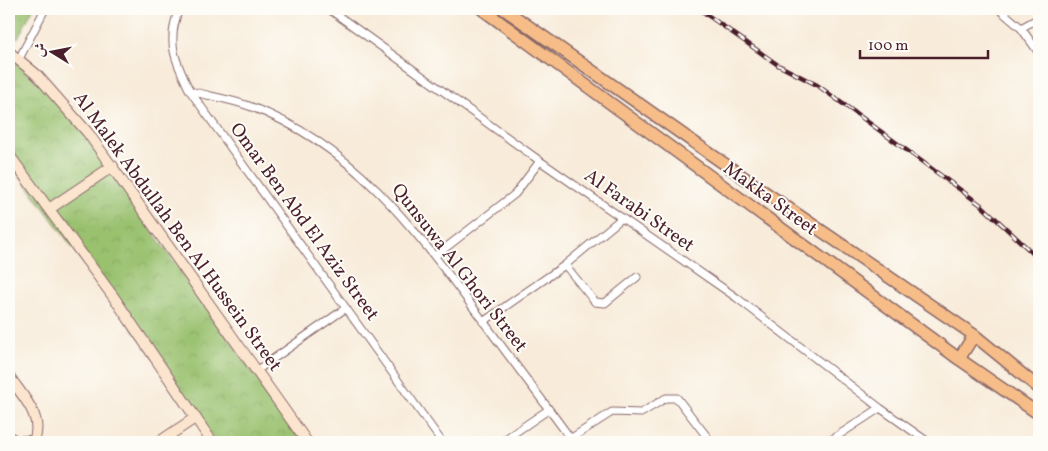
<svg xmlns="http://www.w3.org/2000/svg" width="1048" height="451" viewBox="0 0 1048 451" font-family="Vollkorn,Amiri,serif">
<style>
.park{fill:url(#park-crowns);stroke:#72704c}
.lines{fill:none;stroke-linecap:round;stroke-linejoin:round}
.street-casing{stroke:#876668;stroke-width:9}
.secondary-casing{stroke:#876668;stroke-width:12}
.primary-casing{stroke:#876668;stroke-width:14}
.street{stroke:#fff;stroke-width:7}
.secondary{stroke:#fce5cf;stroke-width:10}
.primary{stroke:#f7bd88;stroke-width:11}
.rail-casing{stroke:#4a1f2b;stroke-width:4.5}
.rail{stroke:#fdfcf7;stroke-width:2.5;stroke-dasharray:8;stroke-linecap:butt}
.labels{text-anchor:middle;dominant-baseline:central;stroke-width:4;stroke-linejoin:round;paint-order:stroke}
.street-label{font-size:19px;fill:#4a1f2b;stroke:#fdfcf7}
</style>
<defs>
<pattern id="park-crowns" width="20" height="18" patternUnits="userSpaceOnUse" patternTransform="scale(1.25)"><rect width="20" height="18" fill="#99c16e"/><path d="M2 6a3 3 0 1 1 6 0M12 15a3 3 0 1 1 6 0" fill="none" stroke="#85a55f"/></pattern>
</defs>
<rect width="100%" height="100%" fill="#fdfcf7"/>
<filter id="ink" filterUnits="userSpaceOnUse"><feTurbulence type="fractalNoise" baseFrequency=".02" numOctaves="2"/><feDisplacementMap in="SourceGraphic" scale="10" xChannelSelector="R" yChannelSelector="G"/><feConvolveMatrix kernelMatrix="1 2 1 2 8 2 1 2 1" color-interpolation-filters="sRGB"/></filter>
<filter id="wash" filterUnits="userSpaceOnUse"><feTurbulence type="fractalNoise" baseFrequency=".0096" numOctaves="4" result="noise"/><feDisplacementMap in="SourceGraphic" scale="20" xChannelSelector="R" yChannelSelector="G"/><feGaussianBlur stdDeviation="1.12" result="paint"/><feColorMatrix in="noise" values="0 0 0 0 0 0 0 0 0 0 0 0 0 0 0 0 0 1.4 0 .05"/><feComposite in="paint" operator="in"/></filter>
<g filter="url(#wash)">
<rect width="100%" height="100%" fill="#f8ebd9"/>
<path class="park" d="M 9,9 L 33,9 L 18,38 L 9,33 Z
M 9,58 L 18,64 L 67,111 L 302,442 L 216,442 L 9,161 Z"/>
</g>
<g filter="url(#ink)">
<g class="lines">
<g class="street-casing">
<path id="street" d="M 179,9 C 166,42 175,61 190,91 L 442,442
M 329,9 L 540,161 L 737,298 L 880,408 L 928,442
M 999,9 L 1021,28 L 1039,53
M 1021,28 L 1039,18
M 19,59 L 45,9
M 190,91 C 209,96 230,99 249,106 C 353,144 415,229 478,314 C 509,357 542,399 573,442
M 435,256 L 515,194 L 540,161
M 565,265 L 595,302 L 605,303 L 637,277
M 483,322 L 565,265 L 622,218
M 256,371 L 346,308
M 570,439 L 612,412 L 641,413 L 666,398 L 677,398 L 711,442
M 501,442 L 548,410
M 828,442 L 880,408"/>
</g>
<g class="secondary-casing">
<path id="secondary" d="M 9,52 L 37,75 L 88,133 L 307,442
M 9,155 L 115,299 L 212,442
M 49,209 L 113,166
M 9,376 C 22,396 44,416 34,441
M 9,437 L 16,441 L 34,441
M 159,442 L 195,418"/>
</g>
<g class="primary-casing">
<path id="primary" d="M 482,9 L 959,359 L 1039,414
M 504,9 L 766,193 L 974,335 L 1039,388
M 959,359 L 974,335"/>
</g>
<use href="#street" class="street"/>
<use href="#secondary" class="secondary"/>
<use href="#primary" class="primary"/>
<g class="rail-casing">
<path id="rail" d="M 699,9 L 778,65 L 817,85 L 894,141 L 981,205 L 1039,259"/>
</g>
<use href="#rail" class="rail"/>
</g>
</g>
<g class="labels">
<g class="street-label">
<text transform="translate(770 199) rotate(36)">Makka Street</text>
<text transform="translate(639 211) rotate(35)">Al Farabi Street</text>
<text transform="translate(304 222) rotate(54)">Omar Ben Abd El Aziz Street</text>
<text transform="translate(177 232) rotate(54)">Al Malek Abdullah Ben Al Hussein Street</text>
<text transform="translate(459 268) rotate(52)">Qunsuwa Al Ghori Street</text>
</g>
</g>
<rect width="1048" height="451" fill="none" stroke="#fdfcf7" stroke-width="30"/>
<g transform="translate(52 52) rotate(280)" stroke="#fdfcf7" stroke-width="4" paint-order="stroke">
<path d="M0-4L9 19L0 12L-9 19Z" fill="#4a1f2b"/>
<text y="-8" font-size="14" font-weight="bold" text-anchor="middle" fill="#4a1f2b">ش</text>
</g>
<path d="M860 50v8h128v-8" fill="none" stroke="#4a1f2b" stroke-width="2.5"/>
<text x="868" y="50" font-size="15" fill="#4a1f2b" stroke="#fdfcf7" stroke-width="4" paint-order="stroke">100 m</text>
</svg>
